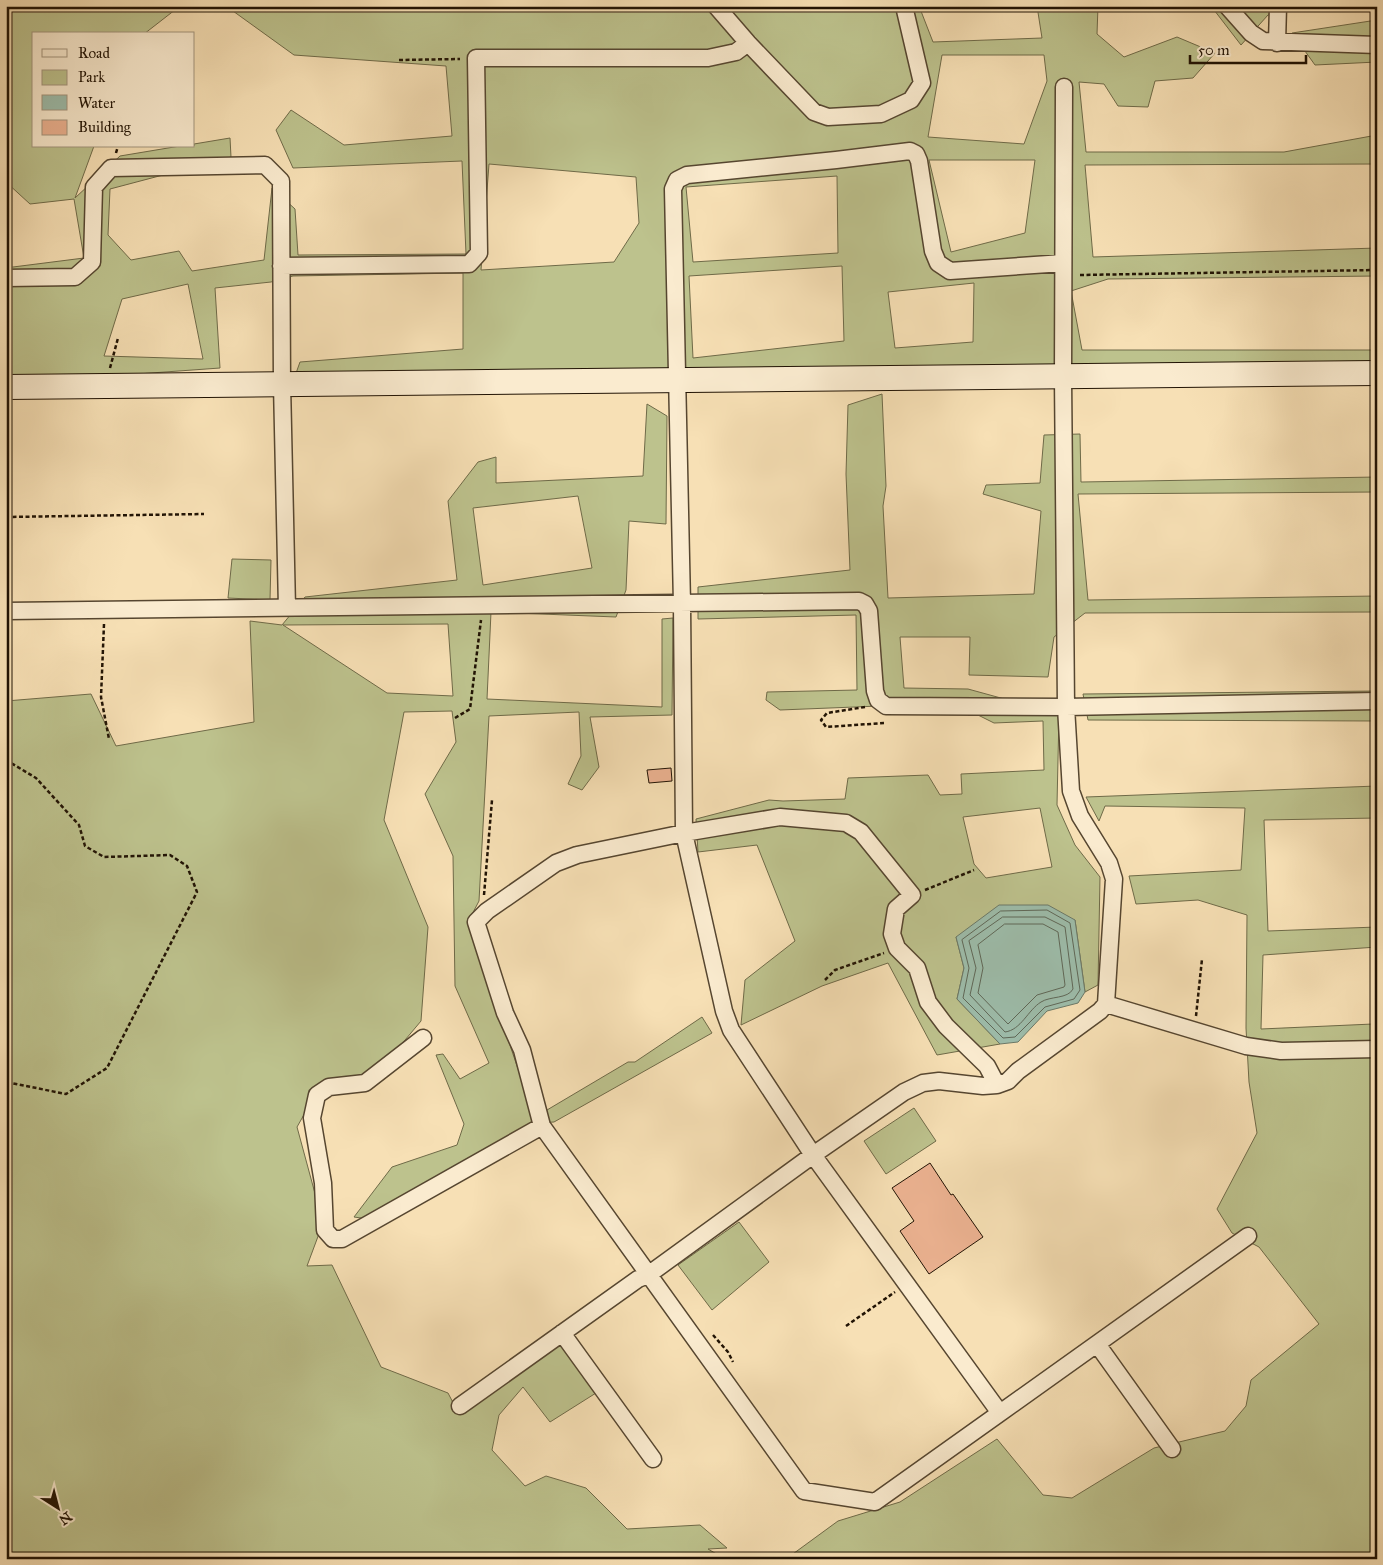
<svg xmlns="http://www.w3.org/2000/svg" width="1383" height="1565" viewBox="0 0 1383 1565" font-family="'IM FELL Great Primer',serif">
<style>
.green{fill:#bdc28d;stroke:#6f6a48;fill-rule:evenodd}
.water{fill:#9dbdab;stroke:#6b7968}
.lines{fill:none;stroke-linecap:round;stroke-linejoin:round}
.shore{stroke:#5f6858;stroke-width:1}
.building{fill:#edb392;stroke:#211304}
.street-casing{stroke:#564630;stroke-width:19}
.secondary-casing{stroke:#211304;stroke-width:26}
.path{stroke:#211304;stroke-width:2.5;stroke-dasharray:4 2.5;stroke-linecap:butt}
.street{stroke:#faebcf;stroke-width:16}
.secondary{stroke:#faebcf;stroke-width:24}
</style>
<rect width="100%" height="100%" fill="#f7e0b5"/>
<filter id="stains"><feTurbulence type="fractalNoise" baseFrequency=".004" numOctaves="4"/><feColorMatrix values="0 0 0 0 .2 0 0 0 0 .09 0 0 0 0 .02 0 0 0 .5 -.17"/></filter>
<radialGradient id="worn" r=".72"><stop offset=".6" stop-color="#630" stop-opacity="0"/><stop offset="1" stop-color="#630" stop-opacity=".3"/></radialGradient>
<path class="green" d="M 6,6 L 180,6 L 144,34 L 34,34 L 34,146 L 94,146 L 75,198 L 120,156 L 180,146 L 194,146 L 194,144 L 230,138 L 231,157 L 110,189 L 108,235 L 131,260 L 179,251 L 192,271 L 264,260 L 272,188 L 295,209 L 298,255 L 466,254 L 462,161 L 293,168 L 276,130 L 291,110 L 344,145 L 452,136 L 446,66 L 294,55 L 226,6 L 919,6 L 933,42 L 1042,38 L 1037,6 L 1098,6 L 1097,34 L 1124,57 L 1177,37 L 1215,53 L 1193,78 L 1155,81 L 1148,107 L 1118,106 L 1104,84 L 1079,82 L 1086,152 L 1284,152 L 1377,135 L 1377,164 L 1085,165 L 1093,257 L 1377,248 L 1377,276 L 1108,279 L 1071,291 L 1082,350 L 1377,350 L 1377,370 L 295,376 L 300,362 L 463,349 L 463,273 L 293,276 L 271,282 L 215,288 L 220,368 L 82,378 L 6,378 L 6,266 L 13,267 L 84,258 L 74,199 L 30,204 L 6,182 ZM 942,55 L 1044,55 L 1047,81 L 1024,144 L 928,137 ZM 1035,160 L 1025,233 L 951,252 L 929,160 ZM 489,164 L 636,177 L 639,223 L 614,262 L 481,270 ZM 837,176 L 838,253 L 693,262 L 686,187 ZM 842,266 L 844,341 L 693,358 L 689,276 ZM 974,283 L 973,342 L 895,348 L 888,292 ZM 188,284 L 203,359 L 104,356 L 122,299 Z
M 1211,6 L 1296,6 L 1295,8 L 1268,15 L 1241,45 Z
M 1377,20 L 1377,62 L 1315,65 L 1292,33 Z
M 882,394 L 886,486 L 883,506 L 888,598 L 1034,594 L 1041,511 L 983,494 L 986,485 L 1040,483 L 1044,435 L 1080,434 L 1081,482 L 1377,477 L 1377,492 L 1078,494 L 1088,600 L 1377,596 L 1377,612 L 1085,613 L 1054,637 L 1048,677 L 969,675 L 970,637 L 900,637 L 904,688 L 968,689 L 1059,714 L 1057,805 L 1075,845 L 1100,877 L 1098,985 L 1085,992 L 1075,920 L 956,937 L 964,968 L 957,999 L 1000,1044 L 937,1055 L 888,963 L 822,986 L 741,1025 L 745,980 L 795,941 L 757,845 L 698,852 L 696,819 L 769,800 L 783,801 L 845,799 L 848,778 L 928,775 L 940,795 L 962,794 L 961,774 L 1044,770 L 1043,721 L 994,723 L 954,703 L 780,710 L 766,700 L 767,692 L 857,690 L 856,615 L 698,619 L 698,587 L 850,570 L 846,474 L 848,405 ZM 1040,808 L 1052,867 L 986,878 L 974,864 L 963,817 Z
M 647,404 L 667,416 L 666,524 L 629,521 L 626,590 L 616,617 L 491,612 L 487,699 L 662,707 L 662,619 L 673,618 L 672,715 L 590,717 L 599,767 L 582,790 L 568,784 L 581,756 L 579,712 L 489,716 L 479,901 L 468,922 L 530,1104 L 547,1110 L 628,1062 L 635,1062 L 702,1017 L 712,1033 L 554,1122 L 535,1123 L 368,1219 L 354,1217 L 392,1167 L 457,1145 L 464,1124 L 436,1055 L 443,1054 L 460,1079 L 489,1063 L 455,986 L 453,856 L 425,794 L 456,742 L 452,711 L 404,712 L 384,820 L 428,927 L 421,1021 L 374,1077 L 319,1088 L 297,1127 L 323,1223 L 307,1266 L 332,1265 L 381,1367 L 448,1393 L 459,1414 L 559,1343 L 596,1393 L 550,1422 L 523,1387 L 499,1415 L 492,1450 L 525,1486 L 546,1476 L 586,1488 L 627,1529 L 700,1525 L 727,1548 L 708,1549 L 725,1559 L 6,1559 L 6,701 L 91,694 L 116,746 L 254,722 L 250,621 L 282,625 L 305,597 L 457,580 L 448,501 L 478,462 L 496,457 L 496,483 L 643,476 ZM 578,496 L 592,568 L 483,585 L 473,508 ZM 448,624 L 453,696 L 387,693 L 283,625 Z
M 232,559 L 271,560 L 270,600 L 228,598 Z
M 1377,691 L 1377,721 L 1088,720 L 1083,694 Z
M 1377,786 L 1377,818 L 1264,820 L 1268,931 L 1377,927 L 1377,947 L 1263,955 L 1261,1029 L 1373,1024 L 1377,1027 L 1377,1559 L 786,1559 L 838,1521 L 900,1502 L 997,1439 L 1043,1495 L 1072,1498 L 1154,1448 L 1225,1431 L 1246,1406 L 1251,1380 L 1319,1324 L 1259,1247 L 1232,1233 L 1217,1209 L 1257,1133 L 1249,1082 L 1246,1028 L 1247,915 L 1198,900 L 1136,904 L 1129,876 L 1241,870 L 1245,808 L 1105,806 L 1099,821 L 1086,797 Z
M 914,1108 L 936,1141 L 886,1174 L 864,1141 Z
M 739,1222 L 769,1262 L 712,1310 L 678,1265 Z"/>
<path class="water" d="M 999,905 L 1048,905 L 1075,920 L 1085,992 L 1078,1003 L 1047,1011 L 1018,1042 L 1000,1044 L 957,999 L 964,968 L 956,937 Z"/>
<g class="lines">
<path class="shore" d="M 1001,911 L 1047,910 L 1070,923 L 1080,990 L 1074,999 L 1045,1007 L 1015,1037 L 1003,1038 L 963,998 L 969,968 L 962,940 Z
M 1003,917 L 1045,917 L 1065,927 L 1073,989 C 1068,999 1050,996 1041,1002 C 1028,1010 1021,1030 1005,1032 L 970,995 L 976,968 L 969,941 Z
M 1005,924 L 1043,924 L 1058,932 L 1065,985 L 1064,987 L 1037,995 L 1008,1024 L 978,993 L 983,968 L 978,945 Z"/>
</g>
<path class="building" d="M 671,768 L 672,781 L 649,783 L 647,770 Z
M 930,1163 L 951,1195 L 953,1194 L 983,1237 L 929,1274 L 900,1231 L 914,1221 L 892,1188 Z"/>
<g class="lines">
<g class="street-casing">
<path id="street" d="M 716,6 L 748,43 L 814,112 L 828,117 L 881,114 L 911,100 L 922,83 L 904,6
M 1227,6 L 1251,33 L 1263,41 L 1377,45
M 1277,43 L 1278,6
M 281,266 L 469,264 L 479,253 L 476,58 L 708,58 L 736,52 L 748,43
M 6,278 L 75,277 L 92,262 L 94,187 L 111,168 L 265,165 L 281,181 L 282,384 L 287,608
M 6,611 L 859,601 L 865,604 L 869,611 L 875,691 L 878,700 L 886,706 L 1066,707 L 1377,701
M 1106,1004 L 1246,1046 L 1281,1051 L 1377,1049
M 423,1038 L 365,1083 L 329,1087 L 317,1095 L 312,1118 L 323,1183 L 325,1230 L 333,1239 L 342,1239 L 542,1126
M 997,1085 L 987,1066 L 946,1026 L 928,1002 L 917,968 L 897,948 L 892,934 L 896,909 L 912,895 L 861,832 L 846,823 L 780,817 L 684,833 L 577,855 L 556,863 L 487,911 L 476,922 L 505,1013 L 522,1050 L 542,1126 L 804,1491 L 875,1502 L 1000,1413 L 813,1155 L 731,1030 L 724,1011 L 684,833 L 682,604 L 673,189 L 677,180 L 687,175 L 836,160 L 910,151 L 916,154 L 919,161 L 933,251 L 938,263 L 950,271 L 1063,263
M 562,1333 L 653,1459
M 1097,1344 L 1172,1449
M 460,1406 L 638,1279 L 648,1275 L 813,1155 L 904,1092 L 923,1083 L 939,1081 L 983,1086 L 997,1085 L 1008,1081 L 1018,1071 L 1100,1011 L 1106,1004 L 1114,879 L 1109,863 L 1080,816 L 1071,791 L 1066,707 L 1063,377 L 1064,87
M 1000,1413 L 1248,1236"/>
</g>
<g class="secondary-casing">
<path id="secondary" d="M 6,387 L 1377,373"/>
</g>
<path class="path" d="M 399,60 L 460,59
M 116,153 L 118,146
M 1080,275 L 1377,270
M 110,368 L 118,338
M 6,517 L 204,514
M 104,624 L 101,697 L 109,739
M 865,707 L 827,713 L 821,720 L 826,727 L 884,723
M 455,718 L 470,709 L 481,620
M 6,760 L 36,778 L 79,825 L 85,846 L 104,857 L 170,855 L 187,866 L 197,892 L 107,1068 L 66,1094 L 6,1082
M 925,890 L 974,870
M 484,895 L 492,800
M 825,980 L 835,970 L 884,953
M 1196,1016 L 1202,959
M 6,1279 L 8,1284 L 6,1291
M 846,1326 L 895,1292
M 713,1335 L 728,1352 L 733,1362"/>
<use href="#street" class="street"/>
<use href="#secondary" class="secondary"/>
</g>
<rect width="1383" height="1565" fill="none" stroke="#f7e0b5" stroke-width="25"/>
<rect x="8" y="8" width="1368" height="1550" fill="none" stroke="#211304" stroke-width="2.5"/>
<rect x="12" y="12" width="1358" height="1540" fill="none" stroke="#211304"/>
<rect x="32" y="32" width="162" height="115" fill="#faebcf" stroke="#a3957e"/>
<rect x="42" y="49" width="25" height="8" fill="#faebcf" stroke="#a3957e"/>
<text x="78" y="58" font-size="15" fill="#211304">Road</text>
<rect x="42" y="70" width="25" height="15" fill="#bdc28d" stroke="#a3957e"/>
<text x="78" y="82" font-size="15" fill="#211304">Park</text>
<rect x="42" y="95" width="25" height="15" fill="#9dbdab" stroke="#a3957e"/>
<text x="78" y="108" font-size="15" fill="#211304">Water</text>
<rect x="42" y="120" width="25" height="15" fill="#edb392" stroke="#a3957e"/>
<text x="78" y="132" font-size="15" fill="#211304">Building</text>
<g transform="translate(58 1508) rotate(144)" stroke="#faebcf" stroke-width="4" paint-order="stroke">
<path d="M0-4L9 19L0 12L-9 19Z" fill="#211304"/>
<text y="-8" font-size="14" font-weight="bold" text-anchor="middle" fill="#211304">N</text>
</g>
<path d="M1190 55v8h116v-8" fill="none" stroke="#211304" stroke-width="2.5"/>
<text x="1198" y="55" font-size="15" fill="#211304" stroke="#faebcf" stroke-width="4" paint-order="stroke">50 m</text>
<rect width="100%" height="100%" filter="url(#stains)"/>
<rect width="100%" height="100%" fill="url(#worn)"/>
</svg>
